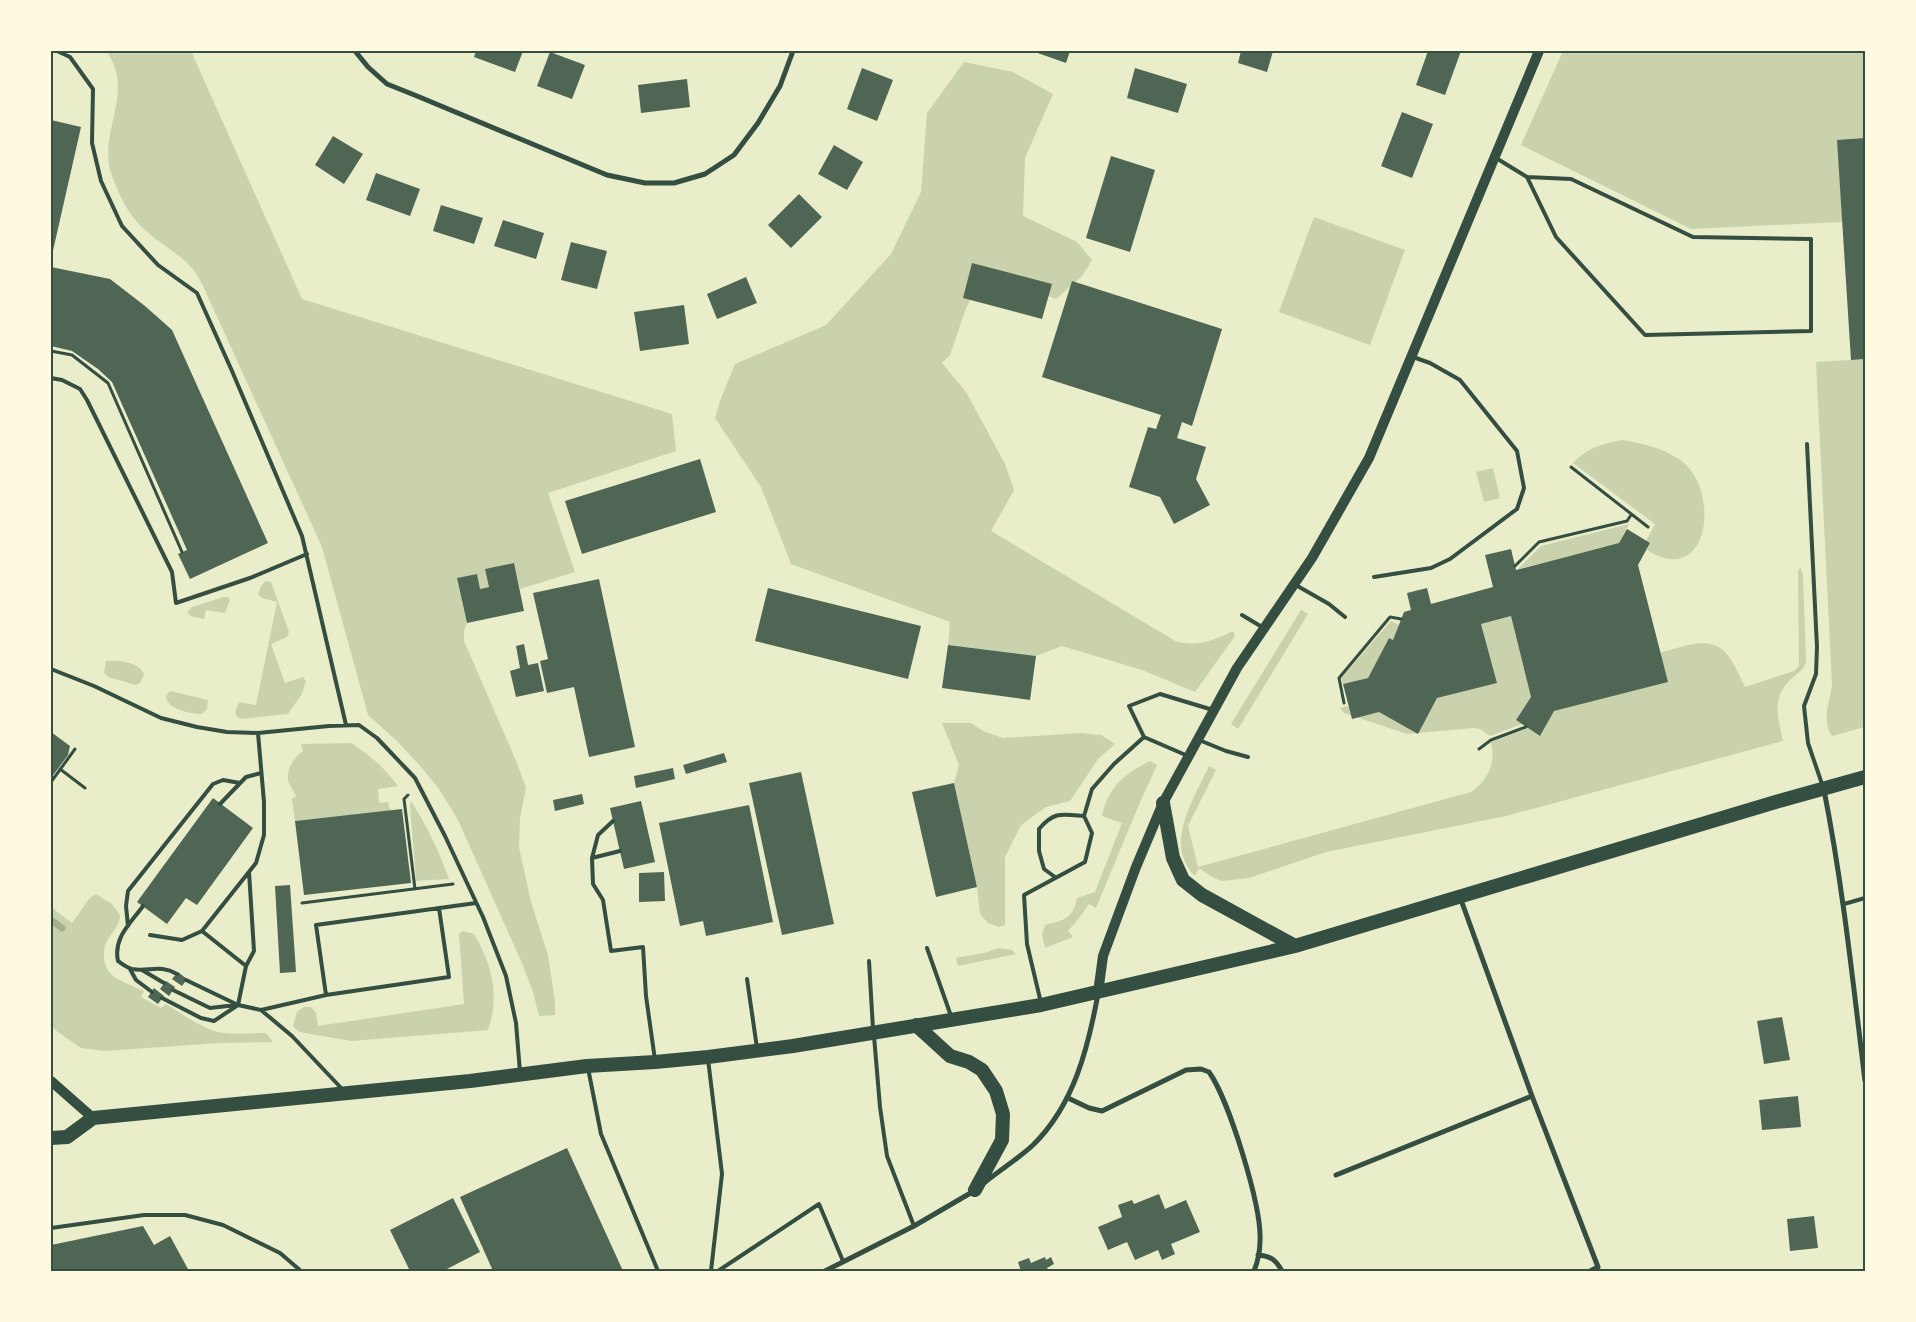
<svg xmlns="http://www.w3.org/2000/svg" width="1916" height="1322" viewBox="0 0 1916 1322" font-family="Bitter,serif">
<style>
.green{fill:#cad2ad}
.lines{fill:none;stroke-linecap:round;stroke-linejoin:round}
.stream{stroke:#a3b18a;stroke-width:7}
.building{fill:#4f6655}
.path{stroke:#344e41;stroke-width:3}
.service{stroke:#344e41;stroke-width:4}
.minor{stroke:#344e41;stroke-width:5}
.secondary{stroke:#344e41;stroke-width:10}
.trunk{stroke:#344e41;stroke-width:14}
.neatline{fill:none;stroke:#344e41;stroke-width:2}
</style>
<rect width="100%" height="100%" fill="#e9edc9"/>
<path class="green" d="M 106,51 L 191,51 L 302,299 L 672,414 L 676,451 L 548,493 L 575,572 L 520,589 L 513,563 L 485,569 L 489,587 L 480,589 L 477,574 L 457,578 L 467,623 L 464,631 L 464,641 L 517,763 L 526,788 L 520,818 L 519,847 L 531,902 L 548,955 L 555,1001 L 555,1015 L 539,1016 L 533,992 L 522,963 L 457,818 L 439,789 L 422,768 L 397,741 L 368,715 L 322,547 L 203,286 C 199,279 196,272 191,267 C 175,250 153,240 138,223 C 126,210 118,192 112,176 C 96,133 137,92 106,51 Z
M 1563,51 L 1865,51 L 1865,138 L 1842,222 L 1691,229 L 1521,145 Z
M 964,62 L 1013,72 L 1053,94 L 1025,158 L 1023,216 L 1077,242 L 1092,260 L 1082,276 L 1056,299 L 1018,285 L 978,286 L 966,308 L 950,355 L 942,363 L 966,392 L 1005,464 L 1014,490 L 991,531 L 1177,642 C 1200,646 1212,641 1233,631 L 1235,636 L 1195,692 L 1142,670 L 1062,646 L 1036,656 L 948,645 L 950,622 L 791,564 L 761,487 L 715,418 L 720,401 L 735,364 L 826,325 L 891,254 L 921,192 L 927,113 Z
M 1314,217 L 1405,250 L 1370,345 L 1279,312 Z
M 1865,359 L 1865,727 L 1832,736 C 1821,720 1830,702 1832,685 L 1816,362 Z
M 1622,440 C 1642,443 1662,448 1679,459 C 1722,488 1710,590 1647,550 L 1650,543 L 1646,541 L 1655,524 L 1573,463 C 1587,448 1602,444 1622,440 Z
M 1493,468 L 1500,498 L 1484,502 L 1476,472 Z
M 1629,524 L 1619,543 L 1518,569 L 1541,546 Z
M 1800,567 L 1803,575 L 1806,661 C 1804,671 1798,672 1791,679 C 1771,698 1778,717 1783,741 L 1506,816 L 1326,852 L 1249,878 L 1221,881 L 1212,877 L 1199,868 L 1195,876 C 1163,844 1194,799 1209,766 L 1216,770 L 1188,826 L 1198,867 L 1471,792 C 1488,780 1496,764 1491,742 L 1529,728 L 1554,711 L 1667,682 L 1660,653 C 1680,648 1709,634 1726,653 C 1734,662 1740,677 1745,687 L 1794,671 L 1799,666 L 1798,571 Z
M 266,581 L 271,582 L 289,632 L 287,637 L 271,644 L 285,683 L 303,677 L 306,681 L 302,694 L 288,714 L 241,719 L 237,717 L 235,712 L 239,702 L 256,705 L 277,602 L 262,598 L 258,594 L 261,586 Z
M 224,597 L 228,597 L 230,600 L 225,613 L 206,610 L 204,619 L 190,616 L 187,612 L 192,607 Z
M 1301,610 L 1308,614 L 1238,729 L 1231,724 Z
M 1511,616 L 1531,697 L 1516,720 L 1522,724 L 1490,736 L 1480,729 L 1474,728 L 1407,734 L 1344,713 L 1340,708 L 1348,706 L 1354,713 L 1379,712 L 1418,732 L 1437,698 L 1497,683 L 1481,624 Z
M 1391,621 L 1399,625 L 1393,640 L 1389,638 L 1368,678 L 1343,684 L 1341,678 Z
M 106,661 C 118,660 139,662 144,674 L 140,683 L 136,685 L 108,677 L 104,673 Z
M 170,691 L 208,700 L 207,709 L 202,714 C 190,715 155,705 170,691 Z
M 942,723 L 971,723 L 983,731 L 1003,738 L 1080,733 L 1101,735 L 1115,744 L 1098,759 L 1070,801 L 1046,807 L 1021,825 L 1005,857 L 1005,925 L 999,927 L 988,923 L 980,914 L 977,887 L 954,783 L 959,765 Z
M 351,743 C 370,755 385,768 398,786 L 378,789 L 379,803 L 388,802 L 390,811 L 295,821 L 292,799 L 296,796 C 294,791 289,785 288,780 C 287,768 294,757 303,751 L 301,744 Z
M 1150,761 L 1157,765 L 1138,807 L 1096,908 L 1089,904 L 1079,918 L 1068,931 L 1073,937 L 1045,948 L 1042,935 L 1045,925 C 1064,920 1073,919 1077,898 L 1095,892 L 1122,823 L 1102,816 C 1108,787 1124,774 1150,761 Z
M 411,801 C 427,826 439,851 449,879 L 416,881 L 410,806 Z
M 96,894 L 112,904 L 120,915 C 119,926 114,930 108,939 C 102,949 102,966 112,975 C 120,982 134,986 144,991 L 141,997 L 161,1008 L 166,1004 C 183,1014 199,1027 218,1032 C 234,1035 250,1033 266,1033 L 273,1042 L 219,1043 L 104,1051 L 81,1048 L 55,1030 L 51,1023 L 51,907 L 72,923 L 89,899 Z
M 463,931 L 474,934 C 492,964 500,996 488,1030 L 352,1041 L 299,1032 L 293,1026 L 297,1012 L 304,1007 L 311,1007 L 316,1013 L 318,1026 L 464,1004 L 459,934 Z
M 999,948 L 1012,950 L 1016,954 L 958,966 L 956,958 L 984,953 Z"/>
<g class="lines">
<path class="stream" d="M 51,920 L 62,928"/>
</g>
<path class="building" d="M 476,51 L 523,51 L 515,72 L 474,57 Z
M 1032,51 L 1070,51 L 1066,63 Z
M 1241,51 L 1273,51 L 1267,72 L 1238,63 Z
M 1428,51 L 1461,51 L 1445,95 L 1416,85 Z
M 550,52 L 585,65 L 572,99 L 537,86 Z
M 862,68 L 893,80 L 877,121 L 847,109 Z
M 1135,68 L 1187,84 L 1178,113 L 1127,98 Z
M 687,79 L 690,107 L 641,113 L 638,85 Z
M 1402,112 L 1433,124 L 1412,178 L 1381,166 Z
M 51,120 L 81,127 L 52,255 L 51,255 Z
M 333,136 L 363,154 L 344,184 L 315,165 Z
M 1865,138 L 1865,359 L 1851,360 L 1837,140 Z
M 834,145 L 863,162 L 847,190 L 818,174 Z
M 1111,156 L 1155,170 L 1130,252 L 1086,238 Z
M 376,173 L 420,189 L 410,216 L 366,200 Z
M 799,194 L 822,217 L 791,248 L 768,225 Z
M 441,205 L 483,218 L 474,244 L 433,231 Z
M 503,220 L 544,233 L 536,259 L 494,246 Z
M 571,242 L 607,251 L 597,289 L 561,280 Z
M 972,263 L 1052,284 L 1042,319 L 963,298 Z
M 51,267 L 110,279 L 145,306 L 172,330 L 268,543 L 190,579 L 178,554 L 187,550 L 112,382 L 98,369 L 72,351 L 51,346 Z
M 746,277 L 757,303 L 717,319 L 707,294 Z
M 1072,281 L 1222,329 L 1192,426 L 1182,422 L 1177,438 L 1206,447 L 1196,479 L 1210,505 L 1174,524 L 1160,497 L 1129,487 L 1148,427 L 1156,429 L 1161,415 L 1042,377 Z
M 684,305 L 689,344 L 640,351 L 634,312 Z
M 700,459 L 716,512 L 582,554 L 565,501 Z
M 1627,529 L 1650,543 L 1638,565 L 1668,682 L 1554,711 L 1540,736 L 1516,720 L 1531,697 L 1511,616 L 1481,624 L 1497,683 L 1437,698 L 1418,734 L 1379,712 L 1352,719 L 1343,684 L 1368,678 L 1389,638 L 1393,640 L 1404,612 L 1411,610 L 1407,593 L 1427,588 L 1431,604 L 1493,587 L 1485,555 L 1511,549 L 1516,570 L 1619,543 Z
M 514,563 L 524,611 L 467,623 L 457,578 L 477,574 L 480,589 L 489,587 L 485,569 Z
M 599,579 L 635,747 L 589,757 L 574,687 L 547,693 L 540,661 L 548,659 L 533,593 Z
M 768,588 L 921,626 L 908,679 L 755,641 Z
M 524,644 L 528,665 L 538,663 L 544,691 L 516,697 L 510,671 L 520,668 L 516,646 Z
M 948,645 L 1036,656 L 1030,700 L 942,688 Z
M 51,732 L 70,746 L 68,755 L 51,778 Z
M 724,753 L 727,762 L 686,774 L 683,765 Z
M 673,768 L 675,779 L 636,788 L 634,776 Z
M 801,772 L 834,924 L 782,935 L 749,783 Z
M 954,783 L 977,887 L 936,897 L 912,792 Z
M 582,794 L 584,804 L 555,811 L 553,800 Z
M 213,798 L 253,828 L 197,905 L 186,898 L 167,924 L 137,902 Z
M 641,801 L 655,862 L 624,869 L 610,808 Z
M 749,805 L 773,922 L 706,936 L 703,921 L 680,926 L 659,823 Z
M 402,809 L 411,883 L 304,895 L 295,821 Z
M 664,872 L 665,901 L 639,902 L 639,873 Z
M 290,885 L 296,972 L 280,973 L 275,886 Z
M 178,972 L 187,979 L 182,986 L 172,979 Z
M 166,981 L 175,987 L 169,996 L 160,989 Z
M 154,988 L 164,996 L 158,1004 L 148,997 Z
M 1782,1017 L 1790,1060 L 1764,1064 L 1757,1021 Z
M 1798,1096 L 1801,1127 L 1762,1130 L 1759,1100 Z
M 567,1148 L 623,1271 L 493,1271 L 460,1197 Z
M 1159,1194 L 1165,1209 L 1186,1200 L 1200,1232 L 1171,1244 L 1175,1254 L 1162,1260 L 1158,1250 L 1135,1260 L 1127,1242 L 1108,1250 L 1098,1227 L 1122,1217 L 1118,1205 L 1132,1200 L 1134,1204 Z
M 453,1198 L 480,1252 L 443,1271 L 410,1271 L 390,1230 Z
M 1814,1216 L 1818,1248 L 1790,1251 L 1787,1219 Z
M 143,1226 L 154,1245 L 170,1236 L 189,1271 L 51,1271 L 51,1245 Z
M 1045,1257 L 1046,1260 L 1051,1257 L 1054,1264 L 1047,1268 L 1049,1271 L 1021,1271 L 1018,1262 L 1029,1258 L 1031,1263 Z"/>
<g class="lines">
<path class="path" d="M 51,351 L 72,355 L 108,383 L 182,552
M 1571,467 L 1648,527
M 1515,566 L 1539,542 L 1627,521 L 1631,515
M 1344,703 L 1339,678 L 1390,617 L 1401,619
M 1479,749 L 1491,740 L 1526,727
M 60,769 L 85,788
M 51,782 L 75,749
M 408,795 L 404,799 L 415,889
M 302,903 L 453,884"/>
<path class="service" d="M 57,51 L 70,57 L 93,89 L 92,143 L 101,181 L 122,226 L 158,265 L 197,293 L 232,371 L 302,536 L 346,725
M 1496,158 L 1527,177 L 1556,237 L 1645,335 L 1811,331 L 1811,239 L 1693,237 L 1571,179 L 1527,177
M 51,378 L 62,380 L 80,389 L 87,400 L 172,572 L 176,603 L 250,578 L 307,554
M 1807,444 L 1817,647 L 1816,674 L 1804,706 L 1808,743 L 1823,787
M 1374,577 L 1431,568 L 1450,559 L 1517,509 L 1524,488 L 1517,451 L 1460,380 L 1430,363 L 1413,357
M 1294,584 L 1329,604 L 1345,617
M 1242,615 L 1262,627
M 51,669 L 94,686 L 161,718 L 197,727 L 227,732 L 258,733 L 329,726 L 359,725 L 377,738 L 415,778 L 445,836 L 483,917 L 506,976 L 516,1023 L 520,1072
M 1199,740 L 1226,751 L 1248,757
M 1188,756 L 1144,737 L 1129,706 L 1160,694 L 1213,710
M 220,804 L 246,777 L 261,773
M 620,851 L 592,858 L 593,884 L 603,900 L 611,951 L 643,947 L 646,996 L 655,1060
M 592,858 L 598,835 L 613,821
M 1055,877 L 1044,869 L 1039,851 L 1039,829 C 1054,811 1062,814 1084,816
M 1844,904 L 1865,898
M 143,906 C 130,924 113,938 118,961 C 122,964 127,968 132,969 C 149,972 160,964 177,974
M 439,908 L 449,977 L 326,995 L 316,925 L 476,903
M 128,926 L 126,906 L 128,891 L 213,784 L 223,780 L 240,783
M 202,931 L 246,966
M 150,935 L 182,940 L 202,931 L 256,863 L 264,835 L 264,802 L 258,733
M 927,948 L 951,1016
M 869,961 L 873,1029
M 130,969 L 136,980 L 152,992
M 142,970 L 164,983
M 747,979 L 757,1048
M 186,980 L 238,1005 L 261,1010 L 326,995
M 173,990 L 210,1008 L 236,1005
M 162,998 L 201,1018 L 214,1021 L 238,1005 L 246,966 L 254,951 L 249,872
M 1041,1003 L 1027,944 L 1024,895 L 1085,862 L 1092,833 L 1084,816 L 1092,789 L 1114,764 L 1144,737
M 261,1010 L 292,1036 L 343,1090
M 874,1036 L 880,1107 L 887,1156 L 914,1226
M 708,1059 L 722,1174 L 711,1271
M 588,1068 L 601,1134 L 658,1271
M 51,1228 L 144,1215 L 185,1215 L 223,1225 L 280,1253 L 301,1271
M 718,1271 L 819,1204 L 843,1261"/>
<path class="minor" d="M 355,51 L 368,67 L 387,84 L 417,96 L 607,175 L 645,183 L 674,183 L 705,174 L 734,155 L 758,123 L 780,86 L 793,51
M 1824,790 C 1843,886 1853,983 1865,1081
M 1460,897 L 1532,1096 L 1598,1267 L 1590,1271
M 1068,1098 L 1089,1108 L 1102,1111 L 1186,1070 L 1201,1069 L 1209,1072 C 1229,1100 1262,1207 1260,1241 C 1260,1251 1258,1261 1254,1271
M 1336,1175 L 1532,1096
M 984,1183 C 1000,1170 1018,1159 1033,1145 C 1074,1105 1088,1048 1098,994
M 1258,1255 C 1271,1256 1276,1260 1282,1271
M 825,1271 L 914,1226 L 974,1191"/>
<path class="secondary" d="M 1098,993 L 1103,956 L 1136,867 L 1163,803 L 1237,668 L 1312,558 L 1369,458 L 1539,51
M 51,1081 L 93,1118"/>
<path class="trunk" d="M 1163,803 L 1173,858 L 1183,880 L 1202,895 L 1295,946
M 916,1025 L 950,1056 L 969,1062 L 982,1070 L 996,1091 L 1003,1114 L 1002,1140 L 975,1190
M 51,1138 L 67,1137 L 93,1118 L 470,1081 L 587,1066 L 655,1062 L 708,1057 L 793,1046 L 1041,1005 L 1295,946 L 1779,801 L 1865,777"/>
</g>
<rect width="1916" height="1322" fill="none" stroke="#fefae0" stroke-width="105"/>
<rect x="52" y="52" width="1812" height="1218" class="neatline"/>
</svg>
